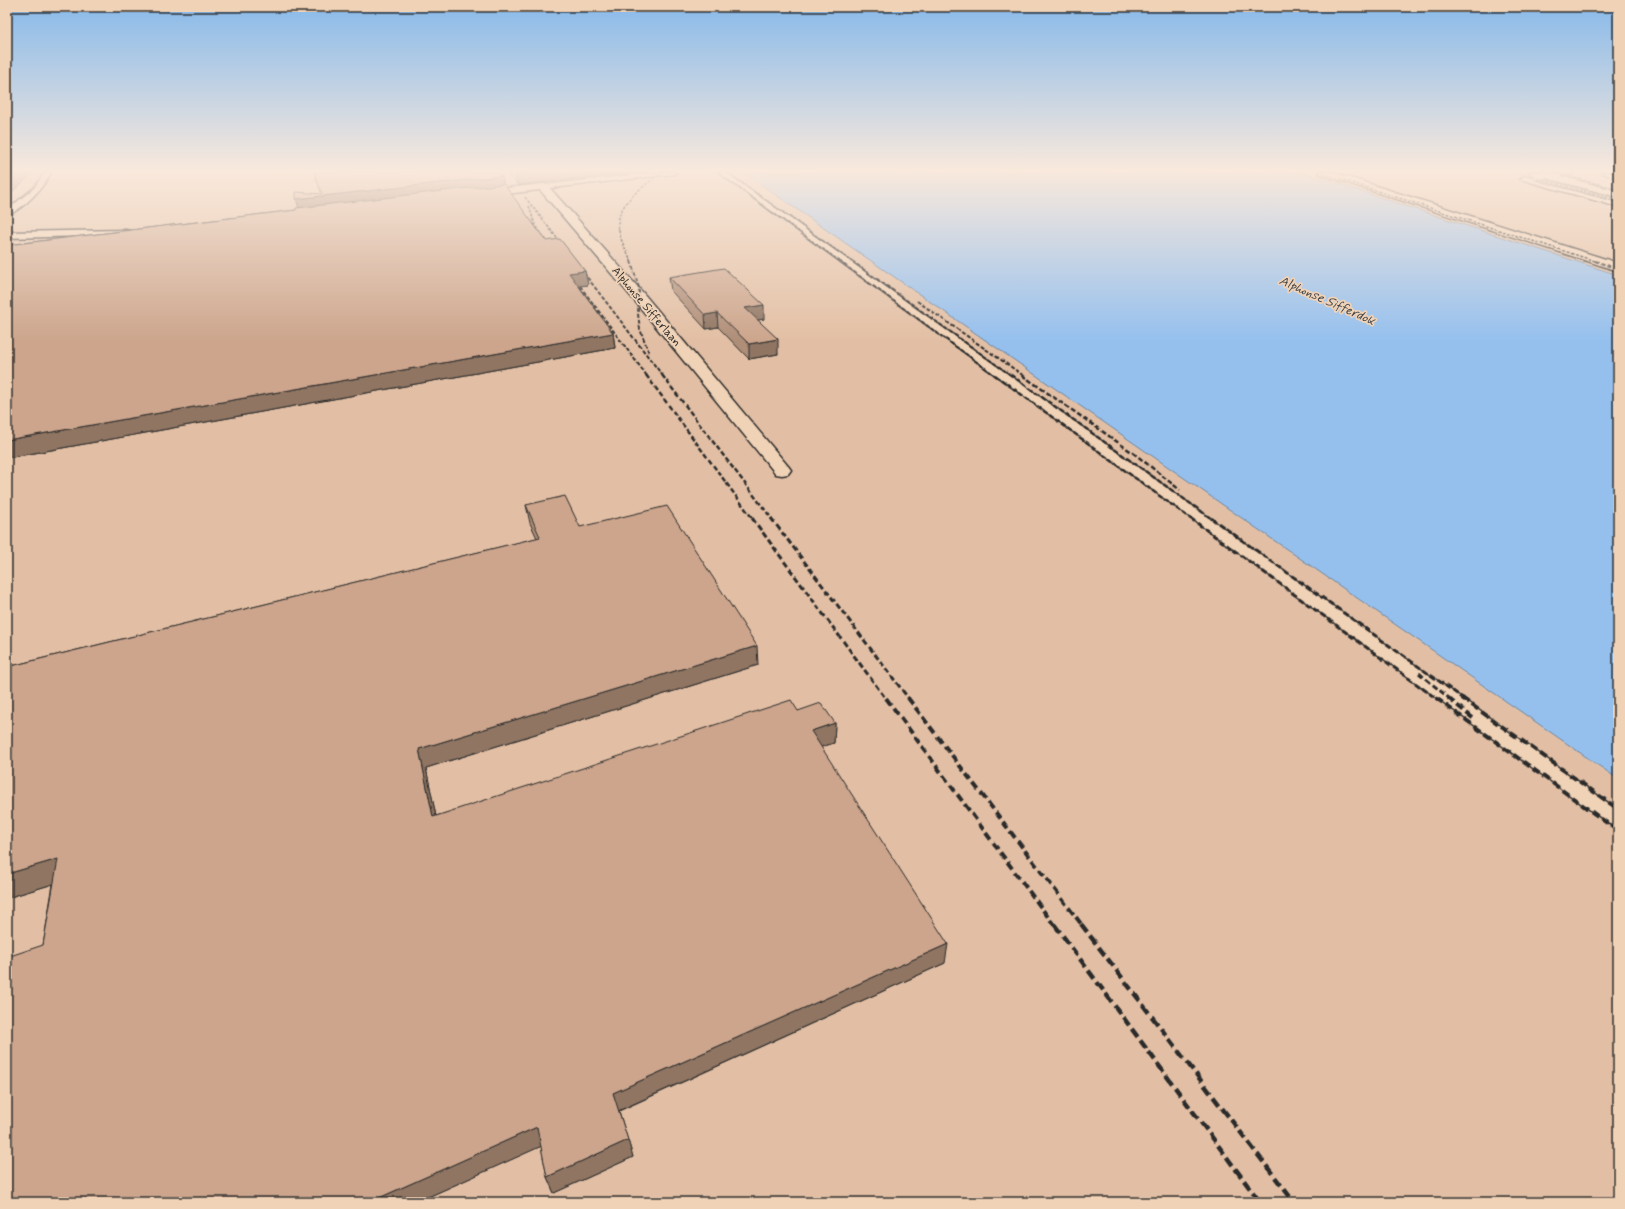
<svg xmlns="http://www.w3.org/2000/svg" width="1625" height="1209" viewBox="0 0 1625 1209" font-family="Mynerve,sans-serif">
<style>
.built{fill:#e2bfa4}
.water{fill:#95c0ee;stroke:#6b84a0}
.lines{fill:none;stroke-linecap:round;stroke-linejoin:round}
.service-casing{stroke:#2b2b2b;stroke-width:3}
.minor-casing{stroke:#2b2b2b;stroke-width:3}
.service{fill:#f0d2b6;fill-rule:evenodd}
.minor{fill:#f0d2b6;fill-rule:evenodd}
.rail-far5{stroke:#2b2b2b;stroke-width:1.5;stroke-dasharray:3 1.5;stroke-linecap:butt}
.rail-far4{stroke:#2b2b2b;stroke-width:2;stroke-dasharray:4 2;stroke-linecap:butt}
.rail-far3{stroke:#2b2b2b;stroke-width:2.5;stroke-dasharray:5 2.5;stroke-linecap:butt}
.rail-far2{stroke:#2b2b2b;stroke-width:3;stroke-dasharray:6 3;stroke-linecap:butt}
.rail-far1{stroke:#2b2b2b;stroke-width:4;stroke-dasharray:8 4;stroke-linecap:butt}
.rail{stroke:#2b2b2b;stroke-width:4.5;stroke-dasharray:10 4.5;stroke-linecap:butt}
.wall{fill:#af8e78;stroke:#2b2b2b}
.shaded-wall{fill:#8f7462;stroke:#2b2b2b}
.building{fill:#cca58c;stroke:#2b2b2b}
.labels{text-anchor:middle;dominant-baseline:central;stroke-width:3.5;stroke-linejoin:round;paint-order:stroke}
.far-street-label{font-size:12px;fill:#2b2b2b;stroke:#f0d2b6}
.far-water-label{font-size:13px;font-style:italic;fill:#3b4148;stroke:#f0d2b6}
</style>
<rect width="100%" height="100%" fill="#f1ceb1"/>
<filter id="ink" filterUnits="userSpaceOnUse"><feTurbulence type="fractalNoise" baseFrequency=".025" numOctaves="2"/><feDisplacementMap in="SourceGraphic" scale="8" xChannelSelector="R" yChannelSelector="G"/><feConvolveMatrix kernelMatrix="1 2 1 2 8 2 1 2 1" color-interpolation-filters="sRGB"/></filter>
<g filter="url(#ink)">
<path class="built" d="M 7,172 L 743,172 L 1618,779 L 1618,1202 L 7,1202 Z
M 1303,172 L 1618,172 L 1618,275 Z"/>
<path class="water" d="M 743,172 L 1302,172 L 1618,275 L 1618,779 Z"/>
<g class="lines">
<g class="service-casing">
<path id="service" d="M 45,172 L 51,172 C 44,187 23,210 7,215 L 7,210 L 34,188 Z
M 659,172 L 677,172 L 674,174 L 543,189 L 540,187 L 543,185 Z
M 718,172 L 725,172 L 1618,810 L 1618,828 L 1611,825 Z
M 1559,172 L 1574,172 L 1571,174 L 1533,180 L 1618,203 L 1618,207 L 1520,179 L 1523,177 Z
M 1601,172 L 1618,174 L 1618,178 L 1602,173 Z"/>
</g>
<g class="minor-casing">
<path id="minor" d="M 1318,172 L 1332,172 L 1618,263 L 1618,271 L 1320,174 Z
M 1529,172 L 1544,172 L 1618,191 L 1618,197 L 1531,174 Z
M 543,184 L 547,185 L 644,294 L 788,466 L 791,470 L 788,474 L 782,475 L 776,474 L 634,300 L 540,190 L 480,197 L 475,194 L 480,191 Z
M 126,230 L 130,231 L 132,233 L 130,235 L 7,238 L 7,232 Z"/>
</g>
<use href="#service" class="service"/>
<use href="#minor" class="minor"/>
<path class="rail-far5" d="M 717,172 L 841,262
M 727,172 L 853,262
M 1318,172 L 1598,262
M 1514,172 L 1618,200
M 1553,172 L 1618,189
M 525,197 L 564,247
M 529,206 L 535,225 L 553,249
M 632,262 C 627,252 621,242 619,231 C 613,204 644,187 662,172"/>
<path class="rail-far4" d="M 631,261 L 639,288 L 638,314 L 640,329 L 649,353
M 839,261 L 996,376
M 852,261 L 1012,376
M 1595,261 L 1618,269
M 580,268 L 663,376
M 580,286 L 647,376
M 917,301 L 1024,376"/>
<path class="rail-far3" d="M 646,375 L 753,519
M 662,375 L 772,519
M 995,375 L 1191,519
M 1011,375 L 1212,519
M 1022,375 L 1136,455 L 1180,490"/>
<path class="rail-far2" d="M 752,518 L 886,699
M 771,518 L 909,699
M 1190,518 L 1437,699
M 1211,518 L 1464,699
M 1419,673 L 1450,699"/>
<path class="rail-far1" d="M 886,698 L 1054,925
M 908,698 L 1082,925
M 1436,698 L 1618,831
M 1448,698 L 1474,719
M 1462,698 L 1618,809"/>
<path class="rail" d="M 1054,924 L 1260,1202
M 1081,924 L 1294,1202"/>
</g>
<path class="wall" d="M 314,172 L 498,172 L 503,184 L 546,241 L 585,271 L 588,285 L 579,286 L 613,333 L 615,348 L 7,458 L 7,245 L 296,210 L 299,208 L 322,194 Z
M 505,172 L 637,172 L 518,185 Z
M 669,277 L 764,319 L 758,320 L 778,354 L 749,359 L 718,327 L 706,329 L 671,291 Z
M 526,505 L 580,527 L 758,665 L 426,768 L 436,816 L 798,711 L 835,723 L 834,743 L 821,747 L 945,963 L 619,1111 L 633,1157 L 554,1193 L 547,1177 L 541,1146 L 417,1202 L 43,945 L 53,884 L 7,898 L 7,667 L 537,538 L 530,523 Z"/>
<path class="shaded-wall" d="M 16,172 L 35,172 L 7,196 L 7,179 Z
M 539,172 L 637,172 L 518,185 L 516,174 Z
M 502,176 L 504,187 L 300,211 L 296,199 Z
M 585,271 L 588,285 L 572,287 L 569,273 Z
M 764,305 L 764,319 L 746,322 L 745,308 Z
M 717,313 L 718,327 L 706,329 L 705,315 Z
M 613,333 L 615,348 L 7,458 L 7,440 Z
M 778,339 L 778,354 L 749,359 L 749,344 Z
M 757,646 L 758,665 L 426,768 L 440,836 L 433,817 L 419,749 Z
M 835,723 L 834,743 L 811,750 L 811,731 Z
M 58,859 L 73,878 L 7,898 L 7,874 Z
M 948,944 L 945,963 L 618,1111 L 613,1093 Z
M 537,1127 L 544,1145 L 417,1202 L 370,1202 Z
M 628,1140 L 633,1157 L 554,1193 L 547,1177 Z"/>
<path class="building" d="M 7,172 L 16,172 L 7,179 Z
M 314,172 L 498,172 L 502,176 L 296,199 L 296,192 L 322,194 Z
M 513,172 L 539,172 L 516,174 Z
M 504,184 L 546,241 L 560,239 L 585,271 L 569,273 L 613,333 L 7,440 L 7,245 L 296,210 L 296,208 Z
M 724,268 L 764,305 L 745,308 L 778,339 L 749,344 L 717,313 L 705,315 L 669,277 Z
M 565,496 L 580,527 L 667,506 L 757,646 L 419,749 L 433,817 L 791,700 L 798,711 L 821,703 L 835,723 L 811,731 L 948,944 L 613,1093 L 628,1140 L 547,1177 L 537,1127 L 370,1202 L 7,1202 L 7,957 L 43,945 L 58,859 L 7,874 L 7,667 L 540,537 L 526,505 Z"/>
</g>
<linearGradient id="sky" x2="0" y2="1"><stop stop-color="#87b9ea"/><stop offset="0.5" stop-color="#f9e9dc"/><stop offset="1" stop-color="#f9e9dc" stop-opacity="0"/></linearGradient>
<rect width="1625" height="341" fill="url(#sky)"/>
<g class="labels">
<g class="far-street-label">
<text transform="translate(646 307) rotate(50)">Alphonse Sifferlaan</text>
</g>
<g class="far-water-label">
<text transform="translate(1327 301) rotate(24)">Alphonse Sifferdok</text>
</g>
</g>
<rect width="1625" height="1209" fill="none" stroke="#f0d2b6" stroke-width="24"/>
<rect x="12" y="12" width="1601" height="1185" fill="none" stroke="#2b2b2b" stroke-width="1.5" filter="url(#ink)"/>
</svg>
